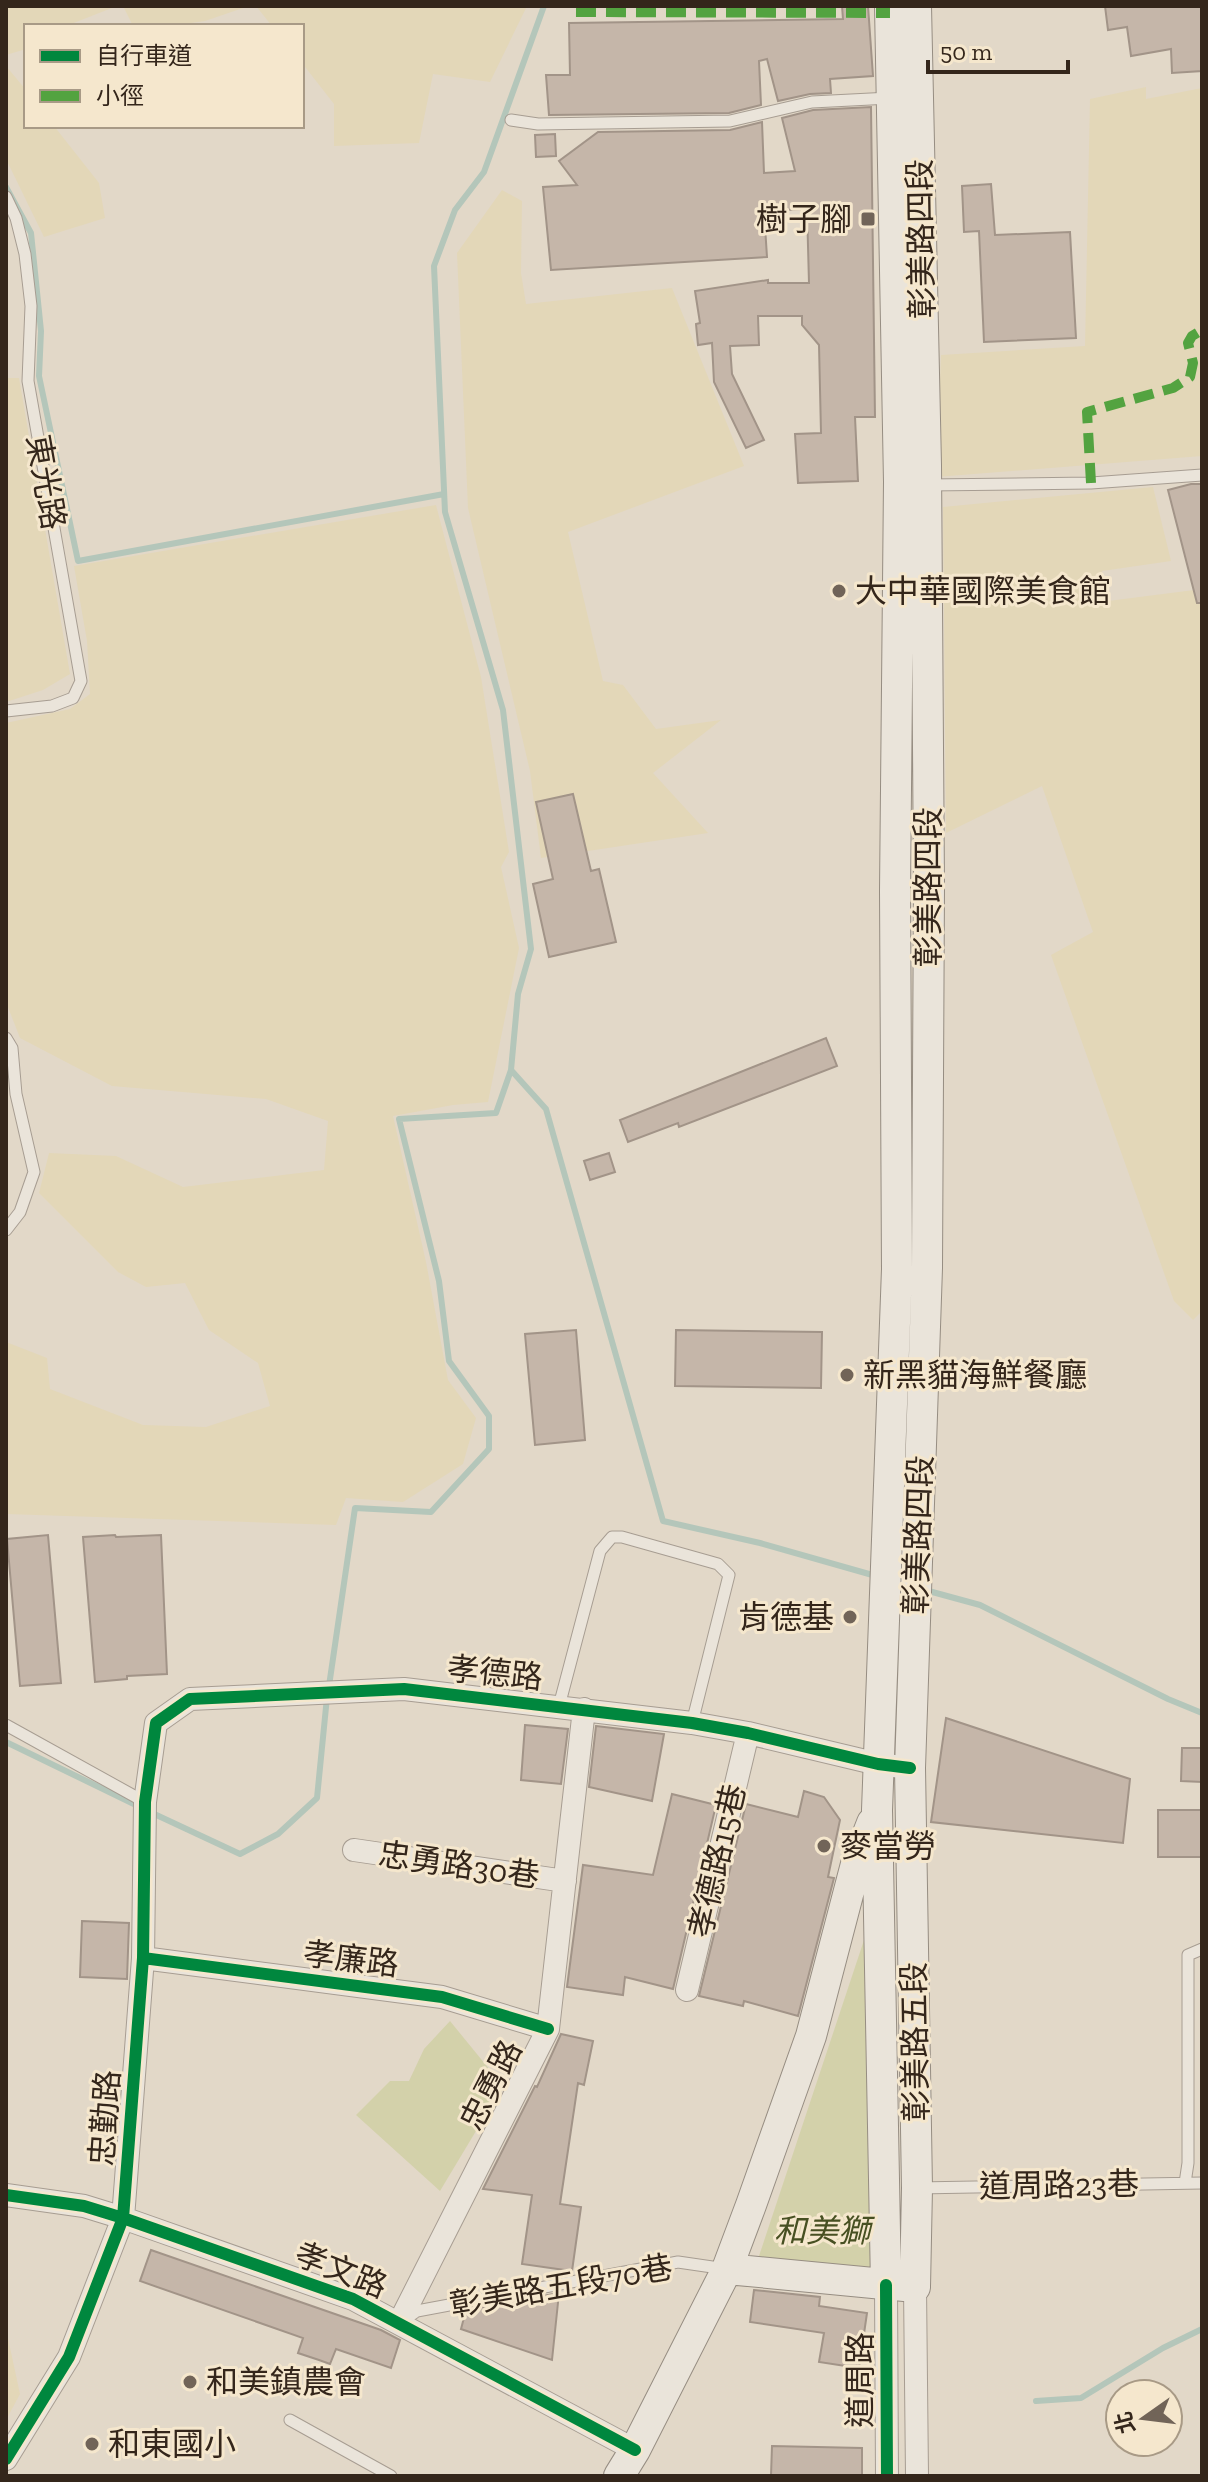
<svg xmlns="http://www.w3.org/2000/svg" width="1208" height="2482" viewBox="0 0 1208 2482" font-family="'Zilla Slab','Noto Sans TC',serif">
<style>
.farmland{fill:#e3d7b8}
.green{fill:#d3d1aa}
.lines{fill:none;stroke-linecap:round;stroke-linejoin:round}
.stream{stroke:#b4c6ba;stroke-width:6}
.building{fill:#c5b6a9;stroke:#a29488;stroke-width:2}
.lane-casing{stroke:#a79d92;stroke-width:13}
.street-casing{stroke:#a79d92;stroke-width:24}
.secondary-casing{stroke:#968d82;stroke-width:32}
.lane{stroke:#eae4da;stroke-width:11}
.street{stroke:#eae4da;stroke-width:22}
.secondary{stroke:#eae4da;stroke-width:30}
.quiet{stroke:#53a340;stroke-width:10;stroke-dasharray:20 10;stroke-linecap:butt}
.cycleway-casing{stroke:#f5e7cd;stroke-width:17}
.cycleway{stroke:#00873e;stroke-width:12}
.poi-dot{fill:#716458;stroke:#f5e7cd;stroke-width:3}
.labels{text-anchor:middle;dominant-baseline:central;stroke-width:6;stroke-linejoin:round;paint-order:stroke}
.poi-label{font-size:32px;fill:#34261b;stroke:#f5e7cd;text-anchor:start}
.street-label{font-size:32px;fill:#34261b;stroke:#f5e7cd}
.park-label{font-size:32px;font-style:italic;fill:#475022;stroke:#f5e7cd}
</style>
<rect width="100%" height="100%" fill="#e2d8c8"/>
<path class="farmland" d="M 6,6 L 117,6 L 66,26 L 26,26 L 26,49 L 6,55 Z
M 123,6 L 249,6 L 205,21 L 170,26 L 133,26 Z
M 256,6 L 527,6 L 490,82 L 433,74 L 419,143 L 334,146 L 334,104 L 302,63 L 302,26 L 272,26 Z
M 6,66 L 26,90 L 26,126 L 54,126 L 99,183 L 105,218 L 44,237 L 6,159 Z
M 1146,87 L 1146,99 L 1202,88 L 1202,456 L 936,477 L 941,355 L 1085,346 L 1090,99 Z
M 502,190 L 522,201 L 521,273 L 526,304 L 672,288 L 744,466 L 568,532 L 603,681 L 623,685 L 656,729 L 721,720 L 653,773 L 708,833 L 541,858 L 530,771 L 468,508 L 457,253 Z
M 6,378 L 19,378 L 70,674 L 43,690 L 6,702 Z
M 1153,487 L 1171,561 L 1102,571 L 1108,601 L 1202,589 L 1202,1311 L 1193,1320 L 1174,1301 L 1051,955 L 1093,932 L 1042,786 L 946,833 L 943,507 Z
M 436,505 L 481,677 L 509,852 L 501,867 L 519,948 L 488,1102 L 453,1105 L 393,1116 L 426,1262 L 448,1380 L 476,1418 L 463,1464 L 403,1502 L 346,1498 L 336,1525 L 6,1514 L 6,1342 L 47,1358 L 50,1389 L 143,1425 L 206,1427 L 270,1406 L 258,1363 L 209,1330 L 185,1283 L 146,1287 L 118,1272 L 39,1193 L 49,1153 L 116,1156 L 183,1187 L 324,1170 L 328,1121 L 266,1099 L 112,1086 L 20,1038 L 6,1002 L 6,723 L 70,709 L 90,694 L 87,641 L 74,566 Z
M 6,2329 L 20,2394 L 6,2420 Z"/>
<path class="green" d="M 868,1928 L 875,2295 L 755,2268 Z
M 450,2021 L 503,2086 L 440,2191 L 356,2115 L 390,2081 L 409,2081 L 424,2049 Z"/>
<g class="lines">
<path class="stream" d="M 544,6 L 484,172 L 455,210 L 434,266 L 445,512 L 503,710 L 531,949 L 518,994 L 511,1070 L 546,1109 L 663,1521 L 760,1543 L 876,1576
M 6,187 L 31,233 L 41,331 L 39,376 L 78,561 L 444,494
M 925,1590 L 980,1605 L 1168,1699 L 1202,1713
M 329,1686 L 355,1508 L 431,1512 L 489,1449 L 489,1416 L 449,1361 L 439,1281 L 399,1119 L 496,1113 L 511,1070
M 6,1742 L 140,1807
M 150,1812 L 240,1854 L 278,1834 L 317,1798 L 327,1697
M 1036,2401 L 1081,2398 L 1163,2348 L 1202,2329"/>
</g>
<path class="building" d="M 842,6 L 868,6 L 873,76 L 830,79 L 831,93 L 810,94 L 778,101 L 767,59 L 759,61 L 761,105 L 729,113 L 549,115 L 546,75 L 570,75 L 569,23 L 843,19 Z
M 1105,6 L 1202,6 L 1202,71 L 1172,73 L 1171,49 L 1131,56 L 1127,27 L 1108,30 Z
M 871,107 L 875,417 L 855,417 L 858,481 L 798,483 L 795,434 L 821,433 L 819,345 L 802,325 L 802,316 L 758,316 L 759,345 L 730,346 L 732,374 L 764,440 L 746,448 L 714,382 L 712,343 L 698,345 L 696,324 L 700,323 L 695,291 L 768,280 L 768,283 L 809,283 L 807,209 L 764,211 L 767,257 L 551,270 L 543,187 L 577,185 L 559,161 L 598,132 L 730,130 L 762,122 L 764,173 L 795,171 L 782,118 L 813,110 Z
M 555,134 L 556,156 L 536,157 L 535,135 Z
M 991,184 L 995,235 L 1070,232 L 1076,338 L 984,342 L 979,231 L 964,232 L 962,186 Z
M 1191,484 L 1202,484 L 1202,603 L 1197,603 L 1168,490 Z
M 573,794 L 591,871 L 599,869 L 616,942 L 549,957 L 533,884 L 553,879 L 536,802 Z
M 826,1038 L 837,1066 L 679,1127 L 678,1123 L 628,1142 L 620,1120 Z
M 609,1153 L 615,1172 L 590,1180 L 584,1161 Z
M 576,1330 L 585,1440 L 535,1445 L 525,1334 Z
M 676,1330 L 822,1332 L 821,1388 L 675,1386 Z
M 48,1535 L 61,1683 L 20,1686 L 7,1539 Z
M 115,1535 L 116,1537 L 161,1535 L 167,1674 L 127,1676 L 127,1679 L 95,1682 L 83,1537 Z
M 946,1718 L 1130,1779 L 1123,1843 L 931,1822 Z
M 525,1725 L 568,1729 L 561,1784 L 521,1780 Z
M 596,1726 L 664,1734 L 652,1801 L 589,1787 Z
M 1182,1748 L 1202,1748 L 1202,1782 L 1181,1781 Z
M 804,1791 L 824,1797 L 840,1820 L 828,1877 L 834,1878 L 798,2016 L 744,2001 L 743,2006 L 699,1996 L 746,1804 L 798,1817 Z
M 672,1794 L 716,1805 L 673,1989 L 625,1977 L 623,1995 L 567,1987 L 583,1865 L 653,1875 Z
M 1158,1810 L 1202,1810 L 1202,1857 L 1158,1857 Z
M 82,1921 L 129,1923 L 127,1979 L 80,1977 Z
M 561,2034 L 593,2041 L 584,2085 L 578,2083 L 560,2204 L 581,2207 L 572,2271 L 522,2264 L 532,2195 L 483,2189 L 535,2086 L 537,2087 Z
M 151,2250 L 381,2330 L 400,2340 L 391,2368 L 336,2349 L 330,2364 L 319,2360 L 298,2353 L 303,2338 L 140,2281 Z
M 754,2290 L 820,2297 L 819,2306 L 867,2313 L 859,2368 L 819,2362 L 824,2333 L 750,2322 Z
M 559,2293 L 552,2360 L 461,2329 L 466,2310 Z
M 772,2446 L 862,2448 L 862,2476 L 771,2476 Z"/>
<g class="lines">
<g class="lane-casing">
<path id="lane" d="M 511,120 L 538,124 L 730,121 L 812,102 L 890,98
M 6,197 L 16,218 L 25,254 L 31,306 L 28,381 L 81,681 L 73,698 L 52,706 L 6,711
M 927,485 L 1091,483 L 1202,475
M 6,1038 L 12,1048 L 16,1094 L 34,1172 L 20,1212 L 6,1230
M 559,1706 L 600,1551 L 612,1537 L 622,1537 L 718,1564 L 729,1575 L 692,1723
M 6,1725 L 145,1802
M 1185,2183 L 1188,2163 L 1188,1955 L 1202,1949
M 917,2188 L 1202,2183
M 407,2318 L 417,2311 L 678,2262 L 726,2269
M 290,2420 L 391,2476"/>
</g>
<g class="street-casing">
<path id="street" d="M 354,1850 L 565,1881
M 143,1958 L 442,1997 L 548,2029
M 687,1990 L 748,1733
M 6,2195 L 84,2206 L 123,2218 L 353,2299 L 635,2450
M 886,2285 L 887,2476
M 915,2287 L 917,2476
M 399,2323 L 548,2029 L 584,1709
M 6,2459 L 69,2357 L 123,2218 L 143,1958 L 145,1802 L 156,1723 L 190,1699 L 404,1689 L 692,1723 L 748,1733 L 878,1764 L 910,1768"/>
</g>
<g class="secondary-casing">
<path id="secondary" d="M 727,2269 L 915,2287 L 917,2188 L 910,1768 L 927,1268 L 929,886 L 926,465 L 916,6
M 886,2285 L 877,1810 L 897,1269 L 895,891 L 899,482 L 890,6
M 619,2476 L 635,2450 L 727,2269 L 751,2205 L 811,2036 L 856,1864 L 872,1823"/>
</g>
<use href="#lane" class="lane"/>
<use href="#street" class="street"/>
<use href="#secondary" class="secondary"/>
<path class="quiet" d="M 576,12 L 890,13
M 1091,483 L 1087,412 L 1173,388 L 1190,377 L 1193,363 L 1188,343 L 1192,336 L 1202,330"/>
<g class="cycleway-casing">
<path id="cycleway" d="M 143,1958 L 442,1997 L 548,2029
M 6,2195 L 84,2206 L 123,2218 L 353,2299 L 635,2450
M 886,2285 L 887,2476
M 6,2459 L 69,2357 L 123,2218 L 143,1958 L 145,1802 L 156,1723 L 190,1699 L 404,1689 L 692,1723 L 748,1733 L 878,1764 L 910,1768"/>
</g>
<use href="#cycleway" class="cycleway"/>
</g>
<g class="poi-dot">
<rect x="860" y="211" width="16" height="16" rx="4"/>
<circle cx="839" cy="591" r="8"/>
<circle cx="847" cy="1375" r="8"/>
<circle cx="850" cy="1617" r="8"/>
<circle cx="824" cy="1846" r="8"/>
<circle cx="190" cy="2382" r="8"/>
<circle cx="92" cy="2444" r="8"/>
</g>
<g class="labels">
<g class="poi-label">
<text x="852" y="219" text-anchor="end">樹子腳</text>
<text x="855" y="591">大中華國際美食館</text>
<text x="863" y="1375">新黑貓海鮮餐廳</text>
<text x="834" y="1617" text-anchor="end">肯德基</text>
<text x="840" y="1846">麥當勞</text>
<text x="206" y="2382">和美鎮農會</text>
<text x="108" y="2444">和東國小</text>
</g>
<g class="street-label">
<text transform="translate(921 239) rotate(-91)">彰美路四段</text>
<text transform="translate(46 482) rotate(80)">東光路</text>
<text transform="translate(928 887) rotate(-90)">彰美路四段</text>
<text transform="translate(918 1535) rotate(-88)">彰美路四段</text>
<text transform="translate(495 1673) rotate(6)">孝德路</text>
<text transform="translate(717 1861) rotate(-77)">孝德路15巷</text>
<text transform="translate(459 1865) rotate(8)">忠勇路30巷</text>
<text transform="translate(351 1959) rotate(7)">孝廉路</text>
<text transform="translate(915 2042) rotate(-91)">彰美路五段</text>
<text transform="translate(491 2085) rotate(-63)">忠勇路</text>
<text transform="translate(105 2118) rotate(-86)">忠勤路</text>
<text transform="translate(1059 2185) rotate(-1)">道周路23巷</text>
<text transform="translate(341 2270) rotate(22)">孝文路</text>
<text transform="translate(561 2286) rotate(-10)">彰美路五段70巷</text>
<text transform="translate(860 2380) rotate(-90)">道周路</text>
</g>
<g class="park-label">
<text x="822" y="2231">和美獅</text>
</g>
</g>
<rect width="1208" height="2482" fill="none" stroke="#34261b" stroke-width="16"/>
<rect x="24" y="24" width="280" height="104" fill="#f5e7cd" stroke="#a89a86" stroke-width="2"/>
<rect x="40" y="50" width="40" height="12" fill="#00873e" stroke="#a89a86" stroke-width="2"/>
<text x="96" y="64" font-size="24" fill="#34261b">自行車道</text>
<rect x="40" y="90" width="40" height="12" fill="#53a340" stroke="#a89a86" stroke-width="2"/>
<text x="96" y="104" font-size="24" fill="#34261b">小徑</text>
<g transform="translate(1144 2418) rotate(256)"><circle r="38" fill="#f5e7cd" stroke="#a89a86" stroke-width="2"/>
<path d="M0-6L14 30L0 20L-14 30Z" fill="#716458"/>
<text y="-12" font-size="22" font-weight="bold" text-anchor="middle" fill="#34261b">北</text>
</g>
<path d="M928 60v12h140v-12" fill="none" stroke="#34261b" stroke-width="4"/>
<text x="940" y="60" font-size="24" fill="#34261b" stroke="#f5e7cd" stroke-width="6" paint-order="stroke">50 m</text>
</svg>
